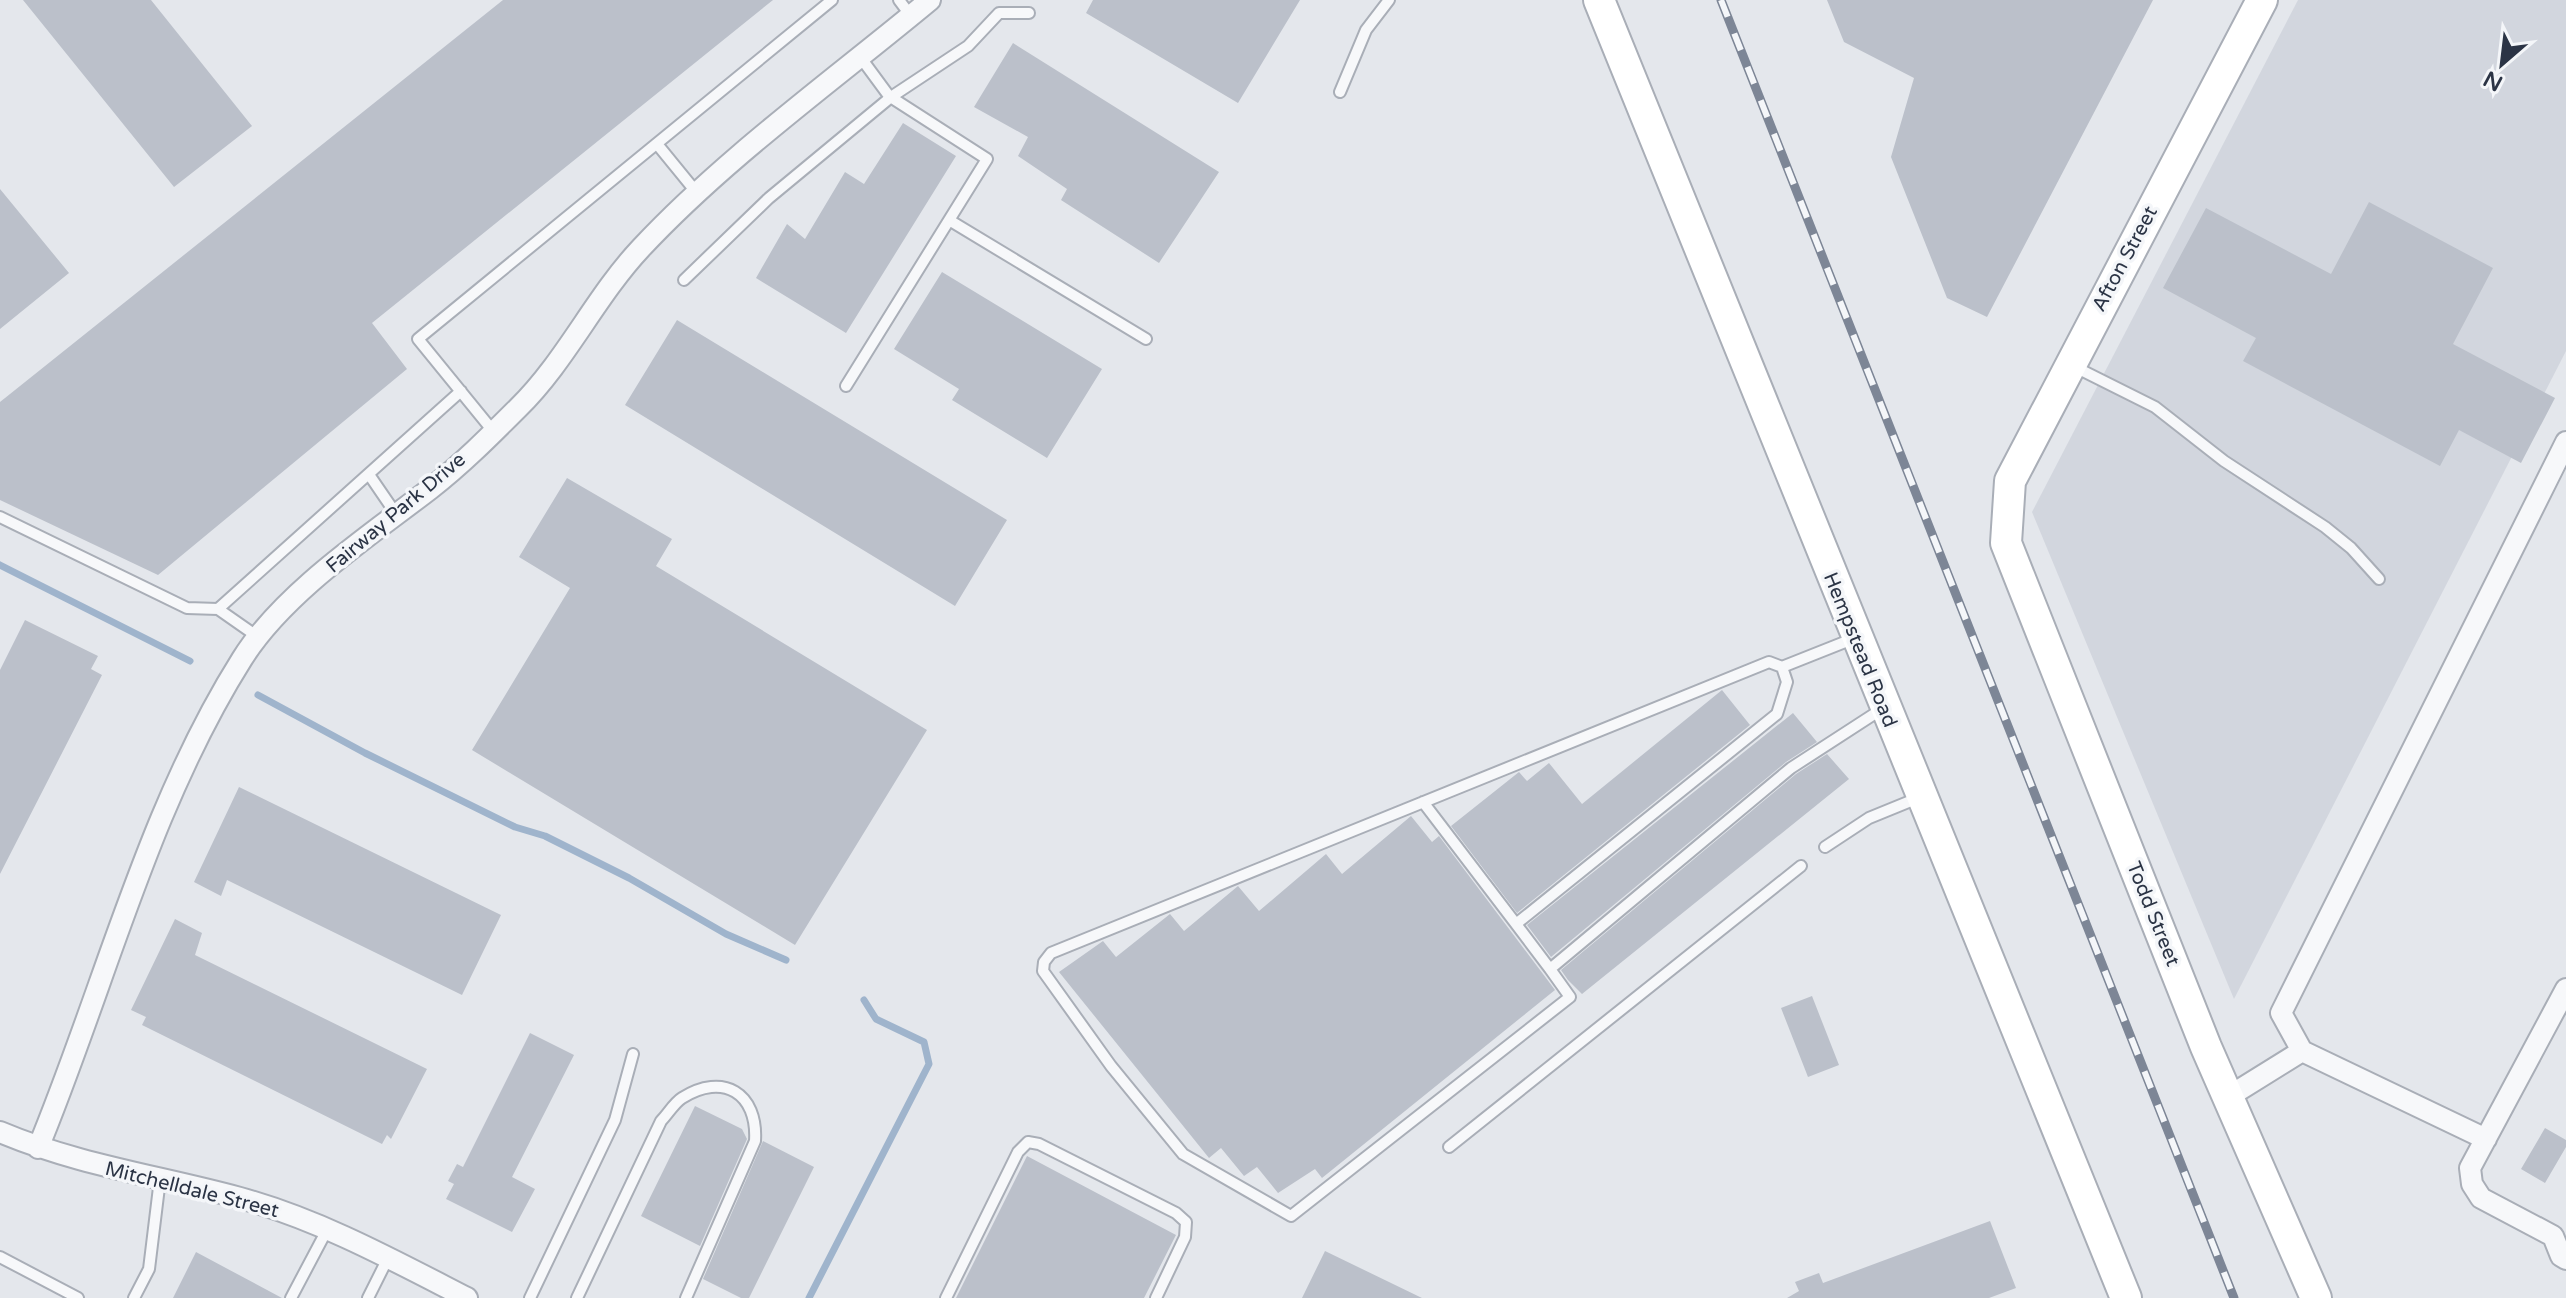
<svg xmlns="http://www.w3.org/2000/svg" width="2566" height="1298" viewBox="0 0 2566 1298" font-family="'Varela Round',sans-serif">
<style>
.built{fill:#d2d6de}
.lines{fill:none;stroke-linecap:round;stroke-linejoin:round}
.stream{stroke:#9fb4cc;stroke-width:7}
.building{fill:#bbc0ca}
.lane-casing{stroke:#a9aeb7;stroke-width:14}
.street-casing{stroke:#a9aeb7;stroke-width:24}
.secondary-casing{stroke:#a9aeb7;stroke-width:34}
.lane{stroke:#f7f8fa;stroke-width:10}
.street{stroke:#f7f8fa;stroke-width:20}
.secondary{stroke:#fff;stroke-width:30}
.rail-casing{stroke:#7d8696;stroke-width:9}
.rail{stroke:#f4f6f9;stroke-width:6;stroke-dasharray:18;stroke-linecap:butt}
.labels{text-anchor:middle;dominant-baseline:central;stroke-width:7;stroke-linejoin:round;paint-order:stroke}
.street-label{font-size:20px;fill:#2b3445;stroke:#f4f6f9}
</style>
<rect width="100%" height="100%" fill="#e4e7ec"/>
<path class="built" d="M 2298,0 L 2566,0 L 2566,351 L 2234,999 L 2032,512 Z"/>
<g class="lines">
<path class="stream" d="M 0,565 L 190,661
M 258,695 L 365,753 L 515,827 L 545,836 L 629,878 L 726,934 L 786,960
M 809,1298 L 929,1064 L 924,1042 L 876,1019 L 864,1000"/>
</g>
<path class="building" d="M 23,0 L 151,0 L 252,126 L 174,187 Z
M 503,0 L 773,0 L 372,323 L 407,369 L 158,575 L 0,500 L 0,402 Z
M 1093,0 L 1300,0 L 1238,103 L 1086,13 Z
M 1827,0 L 2153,0 L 1987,317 L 1947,298 L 1891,157 L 1914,78 L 1844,42 Z
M 1013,43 L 1219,172 L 1159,263 L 1061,200 L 1067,189 L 1018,156 L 1028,137 L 974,107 Z
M 903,123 L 956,156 L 846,333 L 756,278 L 787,224 L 805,239 L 845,172 L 864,184 Z
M 0,189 L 69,273 L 0,329 Z
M 2369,202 L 2493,268 L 2453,344 L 2555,398 L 2521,463 L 2459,430 L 2440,466 L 2243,361 L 2256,338 L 2163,288 L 2206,208 L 2331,274 Z
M 942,272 L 1102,369 L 1047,458 L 952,400 L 959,389 L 894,349 Z
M 677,320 L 1007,520 L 955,606 L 625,405 Z
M 567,478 L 672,539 L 656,566 L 927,730 L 795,945 L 472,750 L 570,588 L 519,557 Z
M 25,620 L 98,656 L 91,669 L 102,675 L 0,874 L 0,670 Z
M 1722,690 L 1750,725 L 1517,913 L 1451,826 L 1519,772 L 1527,781 L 1549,763 L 1582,804 Z
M 1793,713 L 1817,742 L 1786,762 L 1551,957 L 1527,925 Z
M 1827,754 L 1849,779 L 1582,994 L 1568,980 L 1561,970 L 1796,774 Z
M 239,787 L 501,915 L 462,995 L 227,880 L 221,896 L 194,882 Z
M 1411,816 L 1432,842 L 1439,836 L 1555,990 L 1322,1178 L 1315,1169 L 1278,1193 L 1257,1167 L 1244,1176 L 1221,1148 L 1209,1158 L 1059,972 L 1103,941 L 1116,957 L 1170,914 L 1184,931 L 1238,886 L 1259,911 L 1326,854 L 1342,874 Z
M 175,919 L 202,933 L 195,955 L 427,1069 L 391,1139 L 387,1135 L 382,1144 L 142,1025 L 146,1017 L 131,1010 Z
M 1812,996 L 1839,1065 L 1808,1077 L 1781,1008 Z
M 530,1033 L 574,1055 L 512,1177 L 535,1189 L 512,1232 L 446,1199 L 454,1184 L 448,1181 L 457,1164 L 463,1167 Z
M 695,1106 L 742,1129 L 747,1139 L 700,1246 L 641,1216 Z
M 2545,1128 L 2566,1140 L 2566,1147 L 2545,1183 L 2521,1169 Z
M 763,1141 L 814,1167 L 749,1298 L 741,1298 L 703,1279 Z
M 1027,1156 L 1176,1235 L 1144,1298 L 956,1298 Z
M 1990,1221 L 2016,1288 L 1989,1298 L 1787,1298 L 1799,1291 L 1795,1282 L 1819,1273 L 1823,1283 Z
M 1325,1251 L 1422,1298 L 1302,1298 Z
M 196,1252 L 282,1298 L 173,1298 Z"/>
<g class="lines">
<g class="lane-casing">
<path id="lane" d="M 899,0 L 911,16
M 1340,92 L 1366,30 L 1389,0
M 657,144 L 697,193
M 949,220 L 1146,339
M 684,280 L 769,198 L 891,97 L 968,46 L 999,13 L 1029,13
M 2075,367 L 2155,407 L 2224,461 L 2325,527 L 2351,548 L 2379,579
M 846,386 L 987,159 L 889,96 L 861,58
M 493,431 L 418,339 L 832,0
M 370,476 L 396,514
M 0,517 L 187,608 L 218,609 L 258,637
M 218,609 L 461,391
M 1855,638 L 1782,667 L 1769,662 L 1051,953 L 1044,962 L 1043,971 L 1111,1066 L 1183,1154 L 1291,1216 L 1570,997 L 1550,969 L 1791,768 L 1882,709
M 1423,802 L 1516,924 L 1777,714 L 1787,682 L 1782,667
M 1825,847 L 1869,818 L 1918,798
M 1516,924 L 1550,969
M 1449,1147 L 1801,866
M 0,1257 L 78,1298
M 134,1298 L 149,1269 L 160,1179
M 291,1298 L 328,1228
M 368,1298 L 388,1258
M 530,1298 L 615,1120 L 633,1054
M 577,1298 L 661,1121 C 668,1114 674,1103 682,1098 C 723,1072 758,1093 755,1141 L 686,1298
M 946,1298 L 1018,1152 L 1028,1142 L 1039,1144 L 1176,1213 L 1186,1222 L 1185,1237 L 1156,1298"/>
</g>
<g class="street-casing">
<path id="street" d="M 2566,989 L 2470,1168 L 2472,1184 L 2481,1198 L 2553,1236 L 2561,1256 L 2566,1259
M 2228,1097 L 2302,1051
M 0,1132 C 78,1165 159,1176 240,1198 C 320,1220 393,1260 467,1298
M 2486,1139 L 2302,1051 L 2281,1013 L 2566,442
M 38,1148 C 105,986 148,808 242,659 C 283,593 369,536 430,489 C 461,465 490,436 518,408 C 566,361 595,297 641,248 C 725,158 835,79 930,0"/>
</g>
<g class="secondary-casing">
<path id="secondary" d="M 1599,0 L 2126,1298
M 2262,0 L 2010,481 L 2006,543 L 2206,1047 L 2316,1298"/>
</g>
<use href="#lane" class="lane"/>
<use href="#street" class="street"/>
<use href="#secondary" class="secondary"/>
<g class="rail-casing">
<path id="rail" d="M 1721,0 L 2234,1298"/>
</g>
<use href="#rail" class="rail"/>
</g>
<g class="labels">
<g class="street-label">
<text transform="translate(2125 259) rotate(-62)">Afton Street</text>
<text transform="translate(396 513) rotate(-40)">Fairway Park Drive</text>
<text transform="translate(1860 650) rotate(68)">Hempstead Road</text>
<text transform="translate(2153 914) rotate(68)">Todd Street</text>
<text transform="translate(192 1190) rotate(14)">Mitchelldale Street</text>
</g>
</g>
<g transform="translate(2502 64) rotate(208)" stroke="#f4f6f9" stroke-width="6" paint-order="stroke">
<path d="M0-6L14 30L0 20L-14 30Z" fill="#2b3445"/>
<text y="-12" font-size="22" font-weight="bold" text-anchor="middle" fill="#2b3445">N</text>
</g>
</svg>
